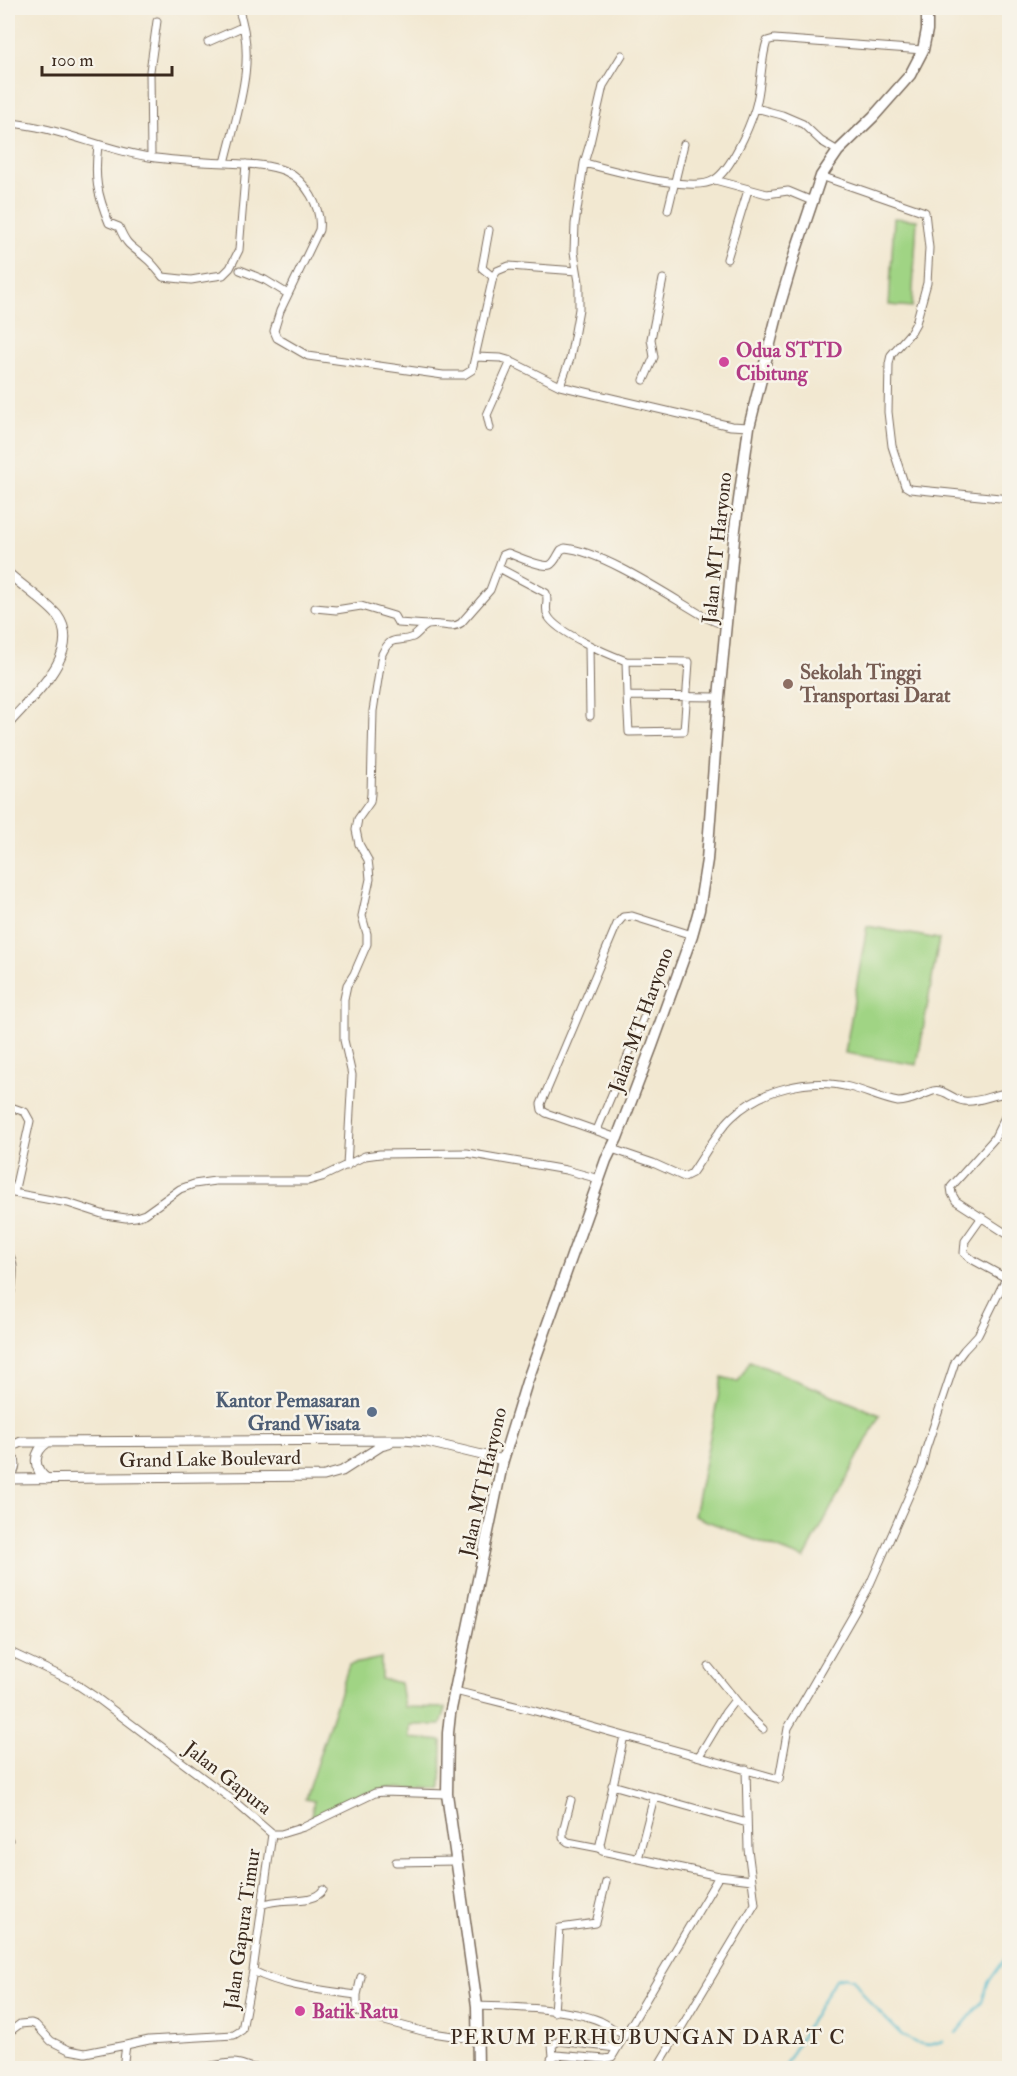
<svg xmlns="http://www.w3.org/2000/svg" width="1017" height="2076" viewBox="0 0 1017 2076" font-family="'IM FELL Double Pica',serif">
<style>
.green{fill:#a0d484;stroke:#6e7f51;stroke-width:1.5}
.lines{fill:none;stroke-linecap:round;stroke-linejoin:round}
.stream{stroke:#50b9cd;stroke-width:2}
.minor-casing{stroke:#7b6c5d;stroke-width:9}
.tertiary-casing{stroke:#7b6c5d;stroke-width:11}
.secondary-casing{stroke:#7b6c5d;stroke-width:13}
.minor{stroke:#fff;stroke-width:7}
.tertiary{stroke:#fff;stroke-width:9}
.secondary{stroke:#fff;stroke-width:10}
.hotel-dot{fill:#d1479c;stroke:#f7f3e8;stroke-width:2}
.education-dot{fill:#8d6e63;stroke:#f7f3e8;stroke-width:2}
.service-dot{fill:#5c6f8a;stroke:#f7f3e8;stroke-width:2}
.labels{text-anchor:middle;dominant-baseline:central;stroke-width:5;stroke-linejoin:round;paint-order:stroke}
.hotel-label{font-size:20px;font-weight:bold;fill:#b23c85;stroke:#f7f3e8;text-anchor:start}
.street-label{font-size:20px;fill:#3b2a1e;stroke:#f7f3e8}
.education-label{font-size:20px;font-weight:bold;fill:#785e54;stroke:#f7f3e8;text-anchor:start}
.service-label{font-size:20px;font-weight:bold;fill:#4e5e75;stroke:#f7f3e8;text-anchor:end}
.neighbourhood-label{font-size:21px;letter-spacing:1.5px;fill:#3b2a1e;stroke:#f7f3e8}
</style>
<rect width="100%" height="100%" fill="#f7f3e8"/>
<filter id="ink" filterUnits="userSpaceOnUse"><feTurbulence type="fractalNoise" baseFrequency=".0167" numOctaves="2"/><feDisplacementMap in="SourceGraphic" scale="12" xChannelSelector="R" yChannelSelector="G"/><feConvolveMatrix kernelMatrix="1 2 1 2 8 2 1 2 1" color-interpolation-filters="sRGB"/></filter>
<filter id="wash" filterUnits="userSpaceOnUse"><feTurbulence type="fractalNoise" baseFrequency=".008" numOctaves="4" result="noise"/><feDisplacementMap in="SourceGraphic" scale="24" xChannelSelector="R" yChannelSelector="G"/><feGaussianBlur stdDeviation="1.35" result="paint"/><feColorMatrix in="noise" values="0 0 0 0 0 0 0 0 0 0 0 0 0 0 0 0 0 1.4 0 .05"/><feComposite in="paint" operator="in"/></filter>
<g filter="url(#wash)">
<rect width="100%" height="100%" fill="#f2e8d1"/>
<path class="green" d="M 894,218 L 917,220 L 912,307 L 889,305 Z
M 867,926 L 939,939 L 917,1065 L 845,1053 Z
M 750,1361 L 880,1415 L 804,1559 L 694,1516 L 722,1377 L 738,1382 Z
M 381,1658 L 381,1679 L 400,1683 L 404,1707 L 446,1708 L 441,1725 L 410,1725 L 410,1738 L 442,1741 L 441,1790 L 387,1788 L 355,1796 L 310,1820 L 314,1801 L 305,1799 L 349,1665 Z"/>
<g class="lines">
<path class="stream" d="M 956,2033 L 982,2002 L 988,1983 L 1006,1957 L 1010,1947
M 783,2068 L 835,1979 L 844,1977 L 853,1979 L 870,2003 L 902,2035 L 916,2043 L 930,2045 L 943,2041"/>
</g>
</g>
<g filter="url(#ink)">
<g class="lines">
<g class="minor-casing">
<path id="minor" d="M 208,42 L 242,27
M 756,108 L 782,115 L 803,124 L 821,141 L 838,151
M 8,123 C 56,126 101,149 149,157 C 174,161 201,162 227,163 C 245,164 268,164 285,171 C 306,180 322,208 319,230 L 280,311 L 274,331 L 277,338 L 308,356 L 443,375 L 464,375 L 472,370 L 493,277 L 497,271 L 509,266 L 577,271
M 98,146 C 94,177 97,194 109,223 L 119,227 C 128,248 131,245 147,259 C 153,264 158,271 163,277 L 191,280 L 209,277 L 223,275 L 230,268 L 239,250 L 246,164
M 151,157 L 150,71 L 157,21
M 225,163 C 237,112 258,60 238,8
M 584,163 C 610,169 693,194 714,180 C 731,170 749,128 755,109 C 762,87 760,62 767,41 L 774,39 L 923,50
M 821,176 L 925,212 L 929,248 L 927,283 L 916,323 L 911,332 L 891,355 L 889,364 L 888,412 L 892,446 L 905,486 L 910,489 L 1010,499
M 715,180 L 767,194 L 788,191 L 812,201
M 668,210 L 684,144
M 489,230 L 482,268 L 493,277
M 727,259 L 748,190
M 240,270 L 265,280 L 288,294
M 475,357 L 501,358 L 508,360 L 560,386 L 731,426 L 749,427
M 644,380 L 654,357 L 651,339 L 663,279
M 560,386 L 570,359 L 579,309 L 579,282 L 574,252 L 575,224 L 584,163 L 590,143 L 603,86 L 622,55
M 490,428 L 487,415 L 511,361
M 499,568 L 546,593 C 549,601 544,609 548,616 C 557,633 608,654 626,661 L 627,696 L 719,697
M 315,608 L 336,610 L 361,606 L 394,616 L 398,623 L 428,625
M 589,645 L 590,716
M 626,661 L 689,662 L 684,731 L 629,732 L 627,696
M 8,1106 L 25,1112 L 30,1121 L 14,1193
M 1010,1107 L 994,1139 L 951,1187 L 952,1194 L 956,1201 L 1010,1236
M 597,1130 L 647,1010
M 617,1138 L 546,1113 L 542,1110 L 541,1104 L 617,924 L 623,917 L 632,916 L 692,935
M 612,1149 L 653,1163 L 684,1177 L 692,1173 C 704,1156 717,1131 732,1117 C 761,1089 810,1077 849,1087 C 866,1091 881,1099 898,1102 C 911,1102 921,1095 933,1091 C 944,1088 953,1100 964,1101 C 981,1103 993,1093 1010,1093
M 347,1166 L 352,1075 L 344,1040 L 344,999 L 347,985 L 354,974 L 367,944 L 367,934 L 362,916 L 370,879 L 369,868 L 368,860 L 359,844 L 356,830 L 358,819 L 370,802 L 371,794 L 373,711 L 382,654 C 392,633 397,644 413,637 C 418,634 422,627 428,625 C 440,622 451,630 461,623 L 490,590 L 503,555 L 508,553 C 516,556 542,568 550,565 C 555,563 558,554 561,550 L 565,548 C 603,551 672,598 707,618 L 716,622 L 727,623
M 8,1192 L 68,1203 L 105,1215 L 126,1218 L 136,1217 L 145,1214 L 180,1189 L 194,1184 L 215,1181 L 308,1181 L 322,1177 L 365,1156 L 380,1154 L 467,1153 L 566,1170 L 599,1179
M 982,1217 L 965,1241 L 964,1253 L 973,1260 L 1006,1278
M 8,1253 C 18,1262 11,1293 8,1305
M 8,1651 L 70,1680 L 97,1698 L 235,1802 L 272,1834 L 281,1834 L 304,1827 L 375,1793 L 383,1792 L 447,1794
M 709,1667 L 748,1715 L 763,1729
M 455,1691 L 535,1711 L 775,1778
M 624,1736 L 600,1844 L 602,1851 L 719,1876 L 752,1880
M 699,1756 L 725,1713 L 735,1700
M 779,1779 L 788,1728 L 867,1591 L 922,1466 L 926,1449 L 955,1362 L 964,1350 L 978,1335 L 1010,1270
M 612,1785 L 747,1823
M 571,1800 L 563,1831 L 563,1838 L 568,1842 L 599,1848
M 8,1840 L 9,1840
M 638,1859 L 654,1797
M 396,1862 L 456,1861
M 262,1905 C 279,1896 312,1906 323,1890
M 253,1971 C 285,1987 322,1990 357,1995 L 357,2011 L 366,2016 L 426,2032 L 479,2040
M 357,1995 L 361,1977
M 477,2006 C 511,2007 569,2008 600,2021 C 608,2025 616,2031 624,2035
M 554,2012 L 560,1928 L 596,1923 L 606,1882
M 8,2033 L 20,2024 L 31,2023 L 36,2025 L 51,2041 L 69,2050 L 85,2053 L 126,2045
M 553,2056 L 552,2045 L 559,2041 L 616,2048
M 123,2065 C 149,2068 175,2069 200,2067 C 211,2067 222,2063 234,2063 C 242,2063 248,2068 256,2068
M 123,2068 L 126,2045 L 149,2040 L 234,2035 L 242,2030 L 253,1971 L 272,1834
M 551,2068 L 551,2059 L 556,2055 L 605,2059 L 612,2057 L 719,1876
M 657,2068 L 755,1904 L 748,1849 L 746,1769"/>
</g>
<g class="tertiary-casing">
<path id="tertiary" d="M 8,573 C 20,584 47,603 57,615 C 85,653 30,698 8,724
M 8,1448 L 21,1442 L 33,1442 L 403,1440 L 427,1442 L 503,1460
M 8,1454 C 19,1460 15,1471 8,1478
M 8,1479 L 324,1476 L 342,1471 L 381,1446 L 389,1444
M 47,1479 C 32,1468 33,1452 48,1442"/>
</g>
<g class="secondary-casing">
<path id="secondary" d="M 478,2068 L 477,2006 L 447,1794 L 448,1733 L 450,1714 L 503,1460 L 527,1382 L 606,1160 L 617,1138 L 652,1046 L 692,935 L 699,910 L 707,860 L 719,697 L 735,529 L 749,427 L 780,304 L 796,250 L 821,176 L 838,151 L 873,117 L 910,75 L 923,50 L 927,30 L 927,8"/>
</g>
<use href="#minor" class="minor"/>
<use href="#tertiary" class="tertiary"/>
<use href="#secondary" class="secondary"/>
</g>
</g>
<g class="hotel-dot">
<circle cx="724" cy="362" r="6"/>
<circle cx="300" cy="2011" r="6"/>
</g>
<circle class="education-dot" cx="788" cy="684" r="6"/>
<circle class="service-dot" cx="372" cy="1412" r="6"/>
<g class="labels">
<g class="hotel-label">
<text x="736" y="350">Odua STTD<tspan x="736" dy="23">Cibitung</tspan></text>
<text x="312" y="2011">Batik Ratu</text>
</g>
<g class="street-label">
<text transform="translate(717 548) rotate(-84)">Jalan MT Haryono</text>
<text transform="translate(641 1020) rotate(-70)">Jalan MT Haryono</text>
<text transform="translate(210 1459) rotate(-1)">Grand Lake Boulevard</text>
<text transform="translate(483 1482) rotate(-77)">Jalan MT Haryono</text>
<text transform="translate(228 1778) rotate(38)">Jalan Gapura</text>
<text transform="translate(242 1929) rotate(-82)">Jalan Gapura Timur</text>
</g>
<g class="education-label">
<text x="800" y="672">Sekolah Tinggi<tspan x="800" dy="23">Transportasi Darat</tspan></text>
</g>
<g class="service-label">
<text x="360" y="1400">Kantor Pemasaran<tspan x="360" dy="23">Grand Wisata</tspan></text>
</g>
<g class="neighbourhood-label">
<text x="648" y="2037">PERUM PERHUBUNGAN DARAT C</text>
</g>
</g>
<rect width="1017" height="2076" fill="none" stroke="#f7f3e8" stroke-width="30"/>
<path d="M42 66v9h130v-9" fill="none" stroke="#3b2a1e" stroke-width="3"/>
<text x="51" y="66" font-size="18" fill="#3b2a1e" stroke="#f7f3e8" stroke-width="4.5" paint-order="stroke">100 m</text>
</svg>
